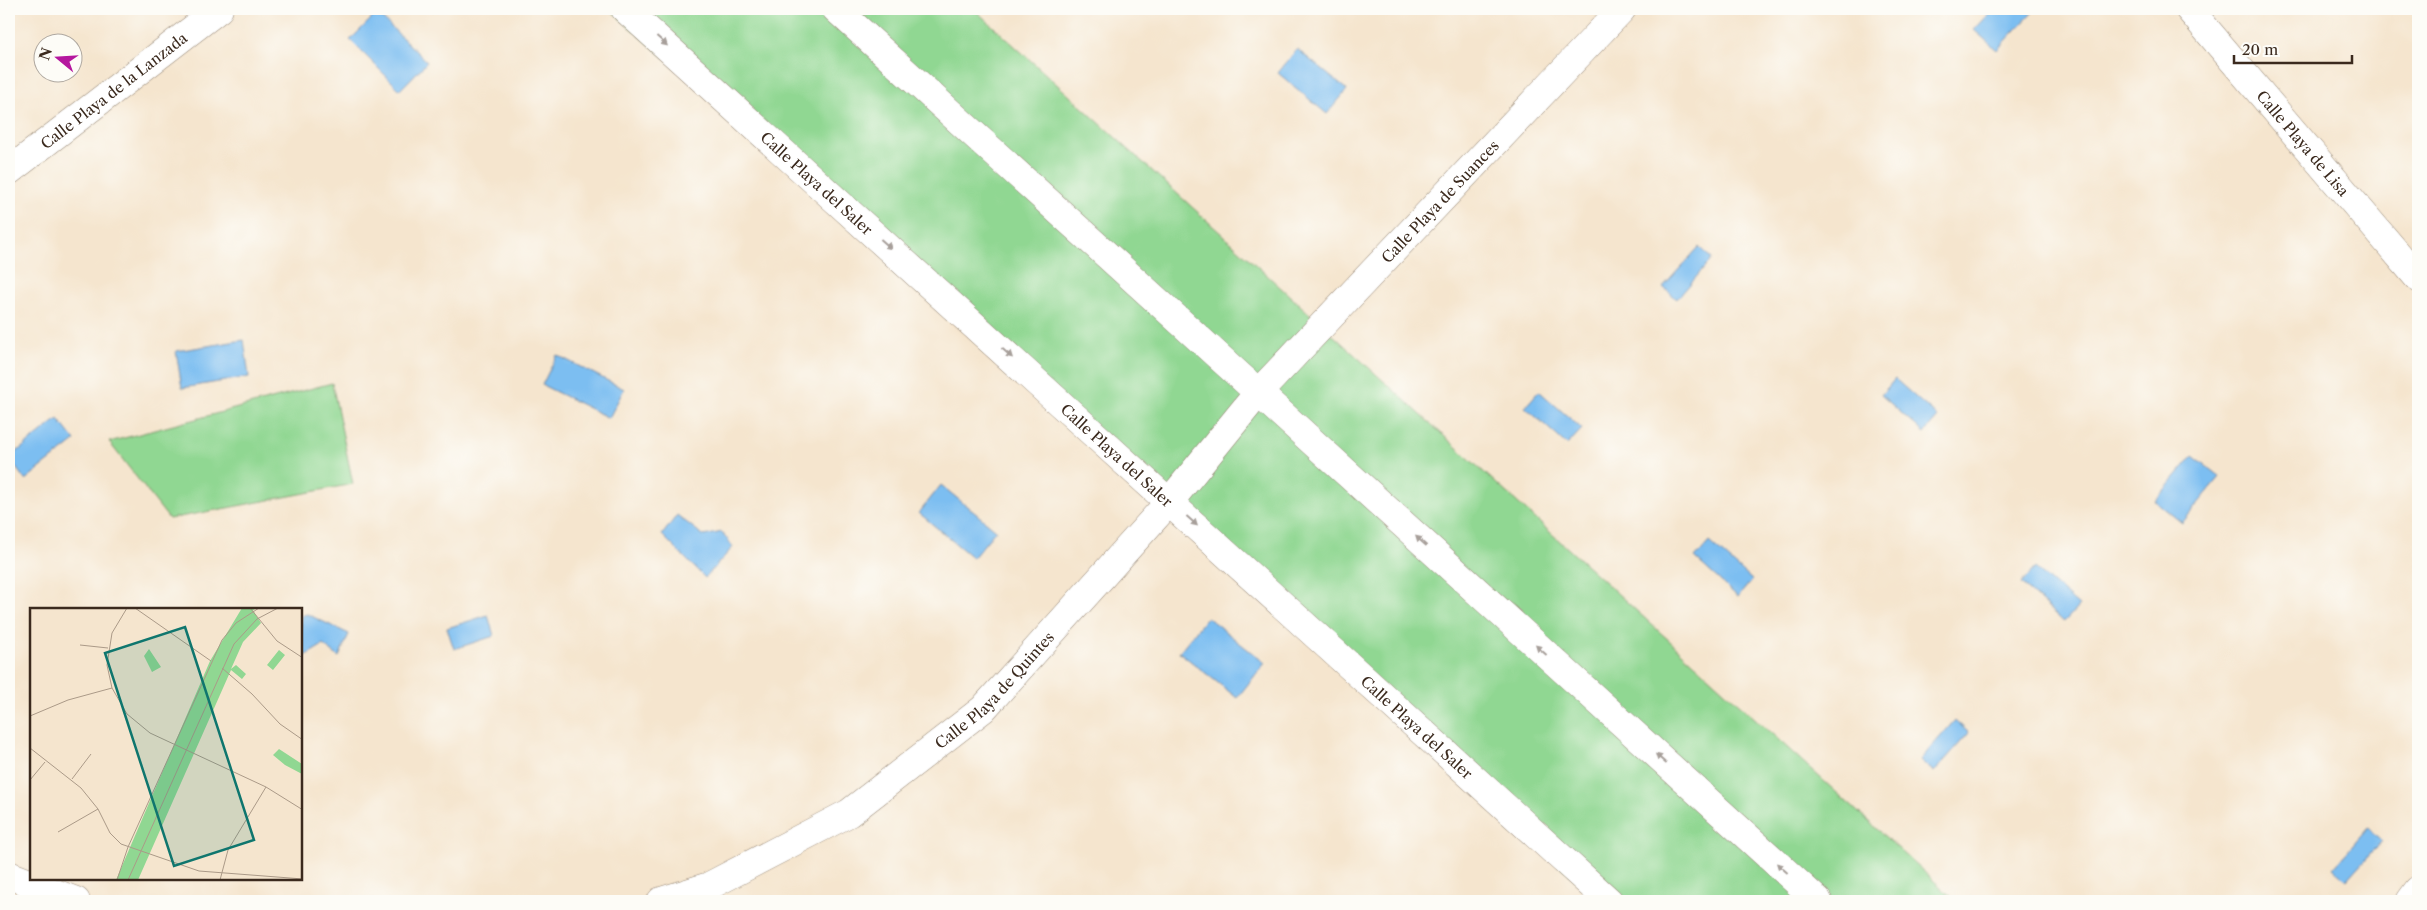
<svg xmlns="http://www.w3.org/2000/svg" width="2427" height="910" viewBox="0 0 2427 910" font-family="'Libre Caslon Text',serif">
<style>
.green{fill:#90d792;stroke:#668058}
.water{fill:#7bbef1;stroke:#5b7488}
.lines{fill:none;stroke-linecap:round;stroke-linejoin:round}
.street-casing{stroke:#988876;stroke-width:29}
.street{stroke:#fff;stroke-width:28}
.oneway{fill:#a79f9a}
.labels{text-anchor:middle;dominant-baseline:central;stroke-width:4;stroke-linejoin:round;paint-order:stroke}
.street-label{font-size:15px;fill:#3b2a1e;stroke:#fdfcf7}
.inset-road{fill:none;stroke:#ab9a88;stroke-width:1}
.view{fill:#0f766e;fill-opacity:0.15;stroke:#0f766e;stroke-width:2.5}
.inset-edge{fill:none;stroke:#3b2a1e;stroke-width:2.5}
</style>
<rect width="100%" height="100%" fill="#fdfcf7"/>
<filter id="ink" filterUnits="userSpaceOnUse"><feTurbulence type="fractalNoise" baseFrequency=".02" numOctaves="2"/><feDisplacementMap in="SourceGraphic" scale="10" xChannelSelector="R" yChannelSelector="G"/><feConvolveMatrix kernelMatrix="1 2 1 2 8 2 1 2 1" color-interpolation-filters="sRGB"/></filter>
<filter id="wash" filterUnits="userSpaceOnUse"><feTurbulence type="fractalNoise" baseFrequency=".0096" numOctaves="4" result="noise"/><feDisplacementMap in="SourceGraphic" scale="20" xChannelSelector="R" yChannelSelector="G"/><feGaussianBlur stdDeviation="1.12" result="paint"/><feColorMatrix in="noise" values="0 0 0 0 0 0 0 0 0 0 0 0 0 0 0 0 0 1.4 0 .05"/><feComposite in="paint" operator="in"/></filter>
<g filter="url(#wash)">
<rect width="100%" height="100%" fill="#f5e5ce"/>
<path class="green" d="M 609,9 L 974,9 L 1956,901 L 1599,901 L 843,215 Z
M 332,383 L 353,484 L 169,519 L 109,442 Z"/>
<path class="water" d="M 1994,9 L 2029,9 L 2033,12 L 1997,50 L 1974,30 Z
M 377,13 L 427,62 L 400,90 L 350,40 Z
M 1297,49 L 1347,90 L 1327,114 L 1278,73 Z
M 1699,247 L 1712,259 L 1677,299 L 1663,287 Z
M 244,340 L 249,377 L 182,388 L 176,351 Z
M 557,355 L 624,389 L 609,418 L 542,385 Z
M 1895,379 L 1938,417 L 1924,433 L 1881,395 Z
M 1539,391 L 1582,429 L 1567,445 L 1525,407 Z
M 58,419 L 75,441 L 25,480 L 9,458 Z
M 2193,456 L 2220,477 L 2182,523 L 2155,501 Z
M 941,485 L 996,530 L 973,558 L 919,513 Z
M 677,515 L 704,536 L 722,532 L 733,547 L 705,578 L 662,535 Z
M 1709,542 L 1752,580 L 1738,597 L 1695,558 Z
M 2035,568 L 2079,606 L 2064,622 L 2021,584 Z
M 307,614 L 349,634 L 339,657 L 323,645 L 305,656 L 301,655 L 301,616 Z
M 488,615 L 494,636 L 454,649 L 447,628 Z
M 1207,617 L 1265,663 L 1237,698 L 1179,652 Z
M 1955,720 L 1969,733 L 1934,772 L 1920,760 Z
M 2368,828 L 2382,841 L 2347,880 L 2333,868 Z"/>
</g>
<g filter="url(#ink)">
<g class="lines">
<g class="street-casing">
<g id="street">
<path id="s1" d="M 625,9 L 1609,901"/>
<path d="M 836,9 L 1818,901"/>
<path id="s2" d="M 2189,9 L 2418,278"/>
<path id="s3" d="M 9,171 L 219,9"/>
<path d="M 9,875 L 76,901"/>
<path id="s4" d="M 661,901 L 709,886 L 849,813 L 983,709 L 1170,501 L 1258,393 L 1622,9"/>
<path d="M 2410,901 L 2418,890"/>
</g>
</g>
<use href="#street" class="street"/>
</g>
<defs><path id="oneway-solid" d="M-6-.8H1V-3.2L6.5 0L1 3.2V.8H-6Z" transform="scale(1.25)"/></defs>
<g class="oneway">
<use href="#oneway-solid" transform="translate(662 41) rotate(42)"/>
<use href="#oneway-solid" transform="translate(886 244) rotate(42)"/>
<use href="#oneway-solid" transform="translate(1007 353) rotate(42)"/>
<use href="#oneway-solid" transform="translate(1192 521) rotate(42)"/>
<use href="#oneway-solid" transform="translate(1421 541) rotate(-138)"/>
<use href="#oneway-solid" transform="translate(1541 650) rotate(-138)"/>
<use href="#oneway-solid" transform="translate(1661 759) rotate(-138)"/>
<use href="#oneway-solid" transform="translate(1782 868) rotate(-138)"/>
</g>
</g>
<g class="labels">
<g class="street-label">
<text stroke="none"><textPath href="#s3" startOffset="132">Calle Playa de la Lanzada</textPath></text>
<text stroke="none"><textPath href="#s2" startOffset="176">Calle Playa de Lisa</textPath></text>
<text stroke="none"><textPath href="#s1" startOffset="259">Calle Playa del Saler</textPath></text>
<text stroke="none"><textPath href="#s4" startOffset="1061">Calle Playa de Suances</textPath></text>
<text stroke="none"><textPath href="#s1" startOffset="664">Calle Playa del Saler</textPath></text>
<text stroke="none"><textPath href="#s4" startOffset="399">Calle Playa de Quintes</textPath></text>
<text stroke="none"><textPath href="#s1" startOffset="1069">Calle Playa del Saler</textPath></text>
</g>
</g>
<g transform="translate(30 608)">
<rect width="272" height="272" fill="#f5e5ce"/>
<path d="M 212,0 L 227,0 L 223,2 L 231,15 L 213,34 L 201,61 L 206,57 L 216,66 L 212,71 L 201,62 L 108,272 L 86,272 L 180,53 ZM 119,41 L 131,59 L 122,64 L 114,48 ZM 249,42 L 255,47 L 243,62 L 237,57 ZM 249,141 L 272,156 L 272,166 L 255,157 L 257,153 L 255,157 L 243,147 Z" fill="#90d792"/>
<path class="inset-road" d="M 97,0 L 82,25 L 77,57 L 82,80 L 97,106 L 120,125 L 236,179 L 273,202M 105,0 L 181,53M 220,0 L 247,33 L 273,50M 50,37 L 78,40M 192,60 L 222,86 L 250,116 L 273,132M 0,108 L 38,92 L 82,80M 0,140 L 51,180 L 68,201 L 80,225 L 91,236 L 169,263 L 273,271M 42,171 L 61,146M 0,172 L 15,154M 28,224 L 68,201M 87,272 L 98,239 L 192,32 L 206,15 L 229,0M 98,272 L 204,36 L 227,11 L 248,0M 190,272 L 198,242 L 236,179"/>
<path class="view" d="M 155,19 L 224,232 L 144,258 L 75,45 Z"/>
<rect width="272" height="272" class="inset-edge"/>
</g>
<rect width="2427" height="910" fill="none" stroke="#fdfcf7" stroke-width="30"/>
<g transform="translate(58 58) rotate(288)"><circle r="24" fill="#fdfcf7" stroke="#afa8a0"/>
<path d="M0-4L9 19L0 12L-9 19Z" fill="#b5179e"/>
<text y="-8" font-size="14" font-weight="bold" text-anchor="middle" fill="#3b2a1e">N</text>
</g>
<path d="M2234 55v8h118v-8" fill="none" stroke="#3b2a1e" stroke-width="2.5"/>
<text x="2242" y="55" font-size="15" fill="#3b2a1e" stroke="#fdfcf7" stroke-width="4" paint-order="stroke">20 m</text>
</svg>
